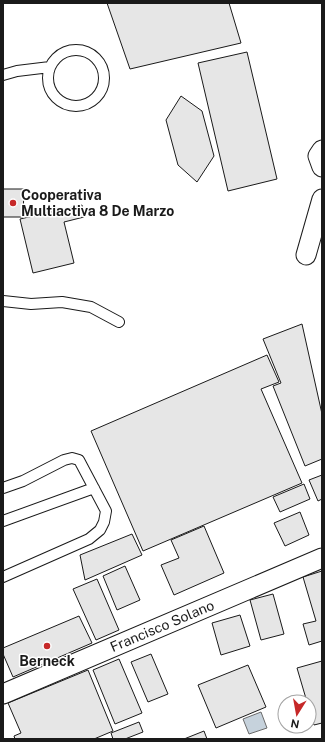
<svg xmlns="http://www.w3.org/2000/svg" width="325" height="742" viewBox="0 0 325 742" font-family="'Public Sans',sans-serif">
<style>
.water{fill:#c6d2dc;stroke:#6a6a6a}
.building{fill:#e6e6e6;stroke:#1a1a1a}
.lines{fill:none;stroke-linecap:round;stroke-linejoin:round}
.service-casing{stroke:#1a1a1a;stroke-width:12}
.minor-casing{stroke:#1a1a1a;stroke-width:21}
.service{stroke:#fff;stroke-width:10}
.minor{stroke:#fff;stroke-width:19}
.poi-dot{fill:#c62828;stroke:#fff;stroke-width:1.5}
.labels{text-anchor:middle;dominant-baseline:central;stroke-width:3;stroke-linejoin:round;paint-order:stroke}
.poi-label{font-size:14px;font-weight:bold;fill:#1a1a1a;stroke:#fff;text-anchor:start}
.street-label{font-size:14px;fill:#1a1a1a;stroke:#fff}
</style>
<rect width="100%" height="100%" fill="#fff"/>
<path class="water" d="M 261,712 L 267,728 L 249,734 L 243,719 Z"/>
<path class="building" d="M 107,3 L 229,3 L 241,43 L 130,69 Z
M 247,52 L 277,179 L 228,191 L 198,63 Z
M 181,96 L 202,111 L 214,156 L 197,182 L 178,165 L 166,120 Z
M 3,189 L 24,189 L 23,217 L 3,217 Z
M 82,205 L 84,217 L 64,222 L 74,263 L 33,273 L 20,219 Z
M 302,324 L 322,414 L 322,459 L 305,466 L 273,386 L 281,383 L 263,339 Z
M 267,355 L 279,382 L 261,389 L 302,483 L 143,551 L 91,431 Z
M 322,475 L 322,499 L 318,501 L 309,480 Z
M 304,484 L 310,499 L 280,512 L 273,497 Z
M 300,512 L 309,535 L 285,546 L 274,523 Z
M 204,526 L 224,573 L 174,595 L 161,565 L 179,558 L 171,540 Z
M 132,534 L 142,555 L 85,580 L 80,555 Z
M 125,566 L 140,600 L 117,610 L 103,576 Z
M 322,571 L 322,641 L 309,645 L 303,624 L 316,621 L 303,577 Z
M 97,579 L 119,630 L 96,640 L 73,589 Z
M 273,594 L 284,634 L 261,640 L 250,600 Z
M 240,615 L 250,646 L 221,655 L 212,623 Z
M 79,616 L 92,643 L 13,677 L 3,654 L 3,648 Z
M 151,654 L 168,694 L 148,702 L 131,662 Z
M 119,659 L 142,713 L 115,724 L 93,670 Z
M 322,661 L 322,723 L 314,725 L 309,709 L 309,702 L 307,702 L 297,668 Z
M 248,665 L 266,707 L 216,728 L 198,685 Z
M 88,670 L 113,731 L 94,739 L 15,739 L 14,736 L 21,733 L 8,703 Z
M 139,722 L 143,732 L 125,739 L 113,739 L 111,733 Z
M 204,731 L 207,739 L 184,739 Z"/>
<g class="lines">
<g class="service-casing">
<path id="service" d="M48 78a28 28 0 1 1 56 0a28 28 0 1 1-56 0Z
M 3,75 L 17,71 L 50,67
M 3,301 L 31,304 L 62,302 L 91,307 L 119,322
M 3,488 L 23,481 L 64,460 L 72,458 L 79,460 L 106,511 L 104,522 L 100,530 L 89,539 L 3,577
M 3,521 L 94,488"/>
</g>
<g class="minor-casing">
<path id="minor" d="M 322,150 L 318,156 L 322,167
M 306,255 L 322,199
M 3,694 L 322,558"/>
</g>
<use href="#service" class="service"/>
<use href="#minor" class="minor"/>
</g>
<g class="poi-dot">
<circle cx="13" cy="203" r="4"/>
<circle cx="47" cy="646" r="4"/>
</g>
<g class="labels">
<g class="poi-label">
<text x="21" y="195">Cooperativa<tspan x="21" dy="16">Multiactiva 8 De Marzo</tspan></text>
<text x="47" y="661" text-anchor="middle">Berneck</text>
</g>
<g class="street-label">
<text transform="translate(162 626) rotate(-23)">Francisco Solano</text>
</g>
</g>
<rect width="325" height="742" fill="none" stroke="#1a1a1a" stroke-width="8"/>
<g transform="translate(297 714) rotate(191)"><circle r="19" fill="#ffffff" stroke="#a3a3a3"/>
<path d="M0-3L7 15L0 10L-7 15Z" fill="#c62828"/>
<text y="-6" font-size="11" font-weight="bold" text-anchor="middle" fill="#1a1a1a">N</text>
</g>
</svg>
